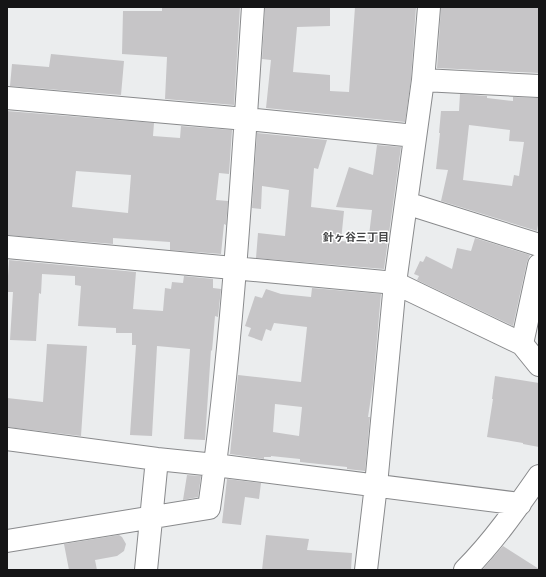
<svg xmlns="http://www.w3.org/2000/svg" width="546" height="577" viewBox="0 0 546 577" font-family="'Archivo Narrow','Noto Sans JP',sans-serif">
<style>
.building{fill:#c6c5c7;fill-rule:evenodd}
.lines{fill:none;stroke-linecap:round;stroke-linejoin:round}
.minor-casing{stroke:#898a8c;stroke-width:24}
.minor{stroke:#fff;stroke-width:22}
.labels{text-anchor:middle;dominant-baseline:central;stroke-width:3;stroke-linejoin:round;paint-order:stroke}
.neighbourhood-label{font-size:11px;font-weight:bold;fill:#424344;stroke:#fff}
</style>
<rect width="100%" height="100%" fill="#ebedee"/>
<path class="building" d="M 177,7 L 240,7 L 234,105 L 165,99 L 167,57 L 122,54 L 123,11 L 162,11 L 162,8 Z
M 265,7 L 330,7 L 330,26 L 297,27 L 293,72 L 330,75 L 330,91 L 349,92 L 355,7 L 416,7 L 411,79 L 405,122 L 266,108 L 271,60 L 262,59 Z
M 441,7 L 539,7 L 539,73 L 437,68 Z
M 51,54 L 124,61 L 121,95 L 10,86 L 12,64 L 49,67 Z
M 460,94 L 487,96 L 487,98 L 513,101 L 513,97 L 539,98 L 539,219 L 537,231 L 441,201 L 448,170 L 436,169 L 440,133 L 439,133 L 441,111 L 459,111 ZM 469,125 L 510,130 L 509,141 L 524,142 L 519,176 L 514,175 L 512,186 L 463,180 Z
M 7,111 L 154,123 L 153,136 L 180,138 L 181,126 L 232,130 L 229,174 L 219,173 L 216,200 L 228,201 L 226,225 L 224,224 L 221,254 L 170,250 L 170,242 L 113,238 L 113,244 L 7,235 ZM 76,171 L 131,175 L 128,213 L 72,207 Z
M 257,133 L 327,140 L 318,169 L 314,168 L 311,207 L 344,211 L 341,241 L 368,244 L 372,210 L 336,207 L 349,167 L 373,175 L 377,145 L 401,147 L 384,269 L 256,258 L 258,233 L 285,236 L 289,190 L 262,186 L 261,209 L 252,208 Z
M 475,238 L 530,255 L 527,262 L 513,326 L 417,280 L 419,276 L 414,274 L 420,261 L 423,262 L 426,256 L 452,269 L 457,248 L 471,251 Z
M 9,260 L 136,272 L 133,309 L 163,311 L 165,288 L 171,289 L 172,282 L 183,283 L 184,276 L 213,279 L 213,288 L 221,289 L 218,317 L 215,316 L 212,351 L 211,350 L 205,440 L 184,439 L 190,349 L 157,346 L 152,436 L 130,435 L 136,345 L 132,345 L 132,333 L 116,333 L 116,328 L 78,326 L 81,286 L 75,285 L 75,276 L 42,274 L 41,294 L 39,293 L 36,341 L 10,340 L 13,292 L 7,292 Z
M 312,288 L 381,294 L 373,384 L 368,417 L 370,417 L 365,471 L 347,469 L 347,467 L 300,462 L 300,459 L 271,456 L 271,457 L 264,457 L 264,459 L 230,454 L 238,375 L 301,382 L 307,327 L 274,323 L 271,331 L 266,329 L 262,341 L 248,336 L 251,328 L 245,326 L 255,296 L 262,298 L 266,289 L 281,294 L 311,297 ZM 275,404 L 302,407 L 299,436 L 273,432 Z
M 47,344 L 87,346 L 81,436 L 7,427 L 7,398 L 43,402 Z
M 495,376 L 539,383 L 539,447 L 523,444 L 523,443 L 487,437 L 493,399 L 492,399 Z
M 187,475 L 201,476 L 198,497 L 183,500 Z
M 227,479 L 261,483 L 259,499 L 245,497 L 241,525 L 222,523 Z
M 119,535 L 122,537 L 126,544 L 124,551 L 117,556 L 95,560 L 97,570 L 69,570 L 64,544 Z
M 266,535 L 309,539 L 307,550 L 352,553 L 351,570 L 262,570 Z
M 503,546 L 539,569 L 539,570 L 482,570 Z"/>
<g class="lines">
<g class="minor-casing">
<path id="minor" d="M 423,80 L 539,86
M 7,98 L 246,119 L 415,136
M 406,203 L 539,245
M 7,247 L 395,283 L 522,344 L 539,365
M 522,344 L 539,265
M 7,439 L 157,459 L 215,465 L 520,504
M 7,541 L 209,508 C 233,342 242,174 253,7
M 146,570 L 157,459
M 366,570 L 376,485 L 395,283 L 423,80 L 429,7
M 465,570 C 493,542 516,509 539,476"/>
</g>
<use href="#minor" class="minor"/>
</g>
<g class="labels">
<g class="neighbourhood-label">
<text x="356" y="237">針ヶ谷三丁目</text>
</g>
</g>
<rect width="546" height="577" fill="none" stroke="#151516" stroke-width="16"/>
</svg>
